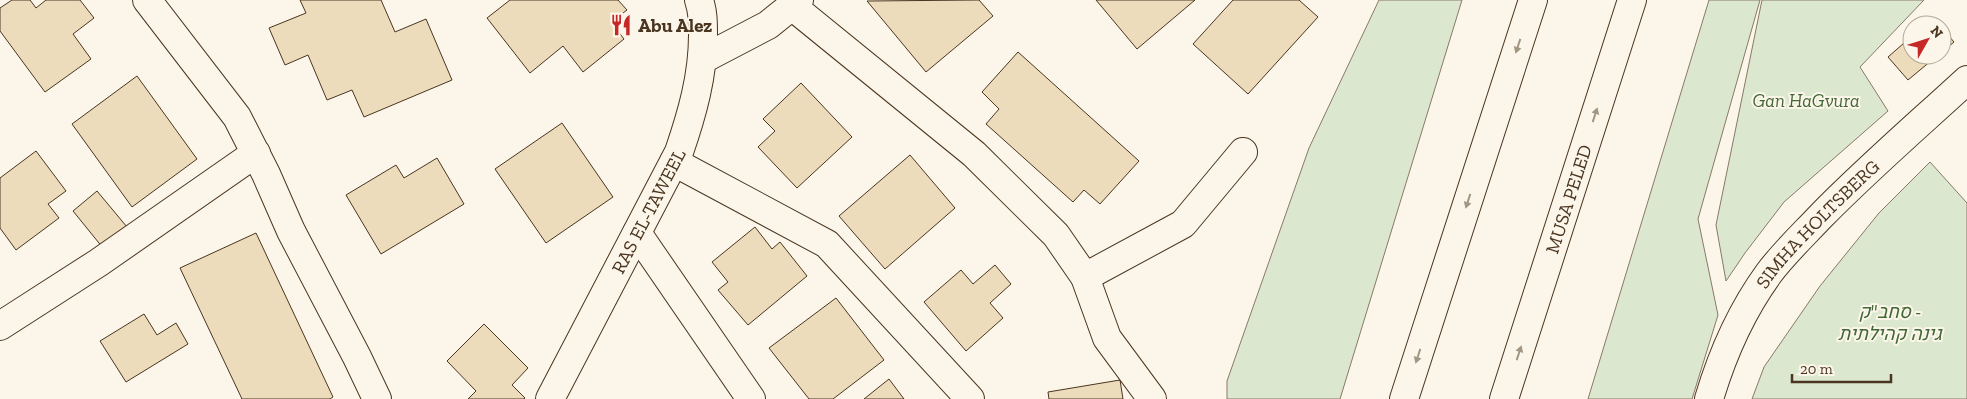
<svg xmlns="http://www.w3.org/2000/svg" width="1967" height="399" viewBox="0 0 1967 399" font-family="'Zilla Slab',Heebo,serif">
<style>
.green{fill:#dce7d0;stroke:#887966}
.building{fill:#ecdcbc;stroke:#4a3520}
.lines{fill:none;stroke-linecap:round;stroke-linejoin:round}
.street-casing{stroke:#4a3520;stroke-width:30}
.highway-casing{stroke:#4a3520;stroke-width:30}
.street{stroke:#fbf6e9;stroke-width:28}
.highway{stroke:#fbf6e9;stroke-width:28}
.oneway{fill:#a29684}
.labels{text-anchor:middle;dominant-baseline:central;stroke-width:4;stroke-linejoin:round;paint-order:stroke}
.poi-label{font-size:19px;font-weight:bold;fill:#4a3520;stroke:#fbf6e9;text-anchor:start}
.park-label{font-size:19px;font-style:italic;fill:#436837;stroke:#fbf6e9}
.street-label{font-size:19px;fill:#4a3520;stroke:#fbf6e9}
</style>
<rect width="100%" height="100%" fill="#fbf6e9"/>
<path class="green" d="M 1379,0 L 1462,0 L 1340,399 L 1227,399 L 1227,381 L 1309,148 Z
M 1709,0 L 1760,0 L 1698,219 L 1718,315 L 1692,399 L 1588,399 Z
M 1762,0 L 1924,0 L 1860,67 L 1888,111 L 1784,202 L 1745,253 L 1726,281 L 1716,225 Z
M 1930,162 L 1967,203 L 1967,399 L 1752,399 L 1764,367 L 1820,286 L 1879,213 Z"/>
<path class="building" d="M 12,0 L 30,0 L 36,8 L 46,0 L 80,0 L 94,18 L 73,34 L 91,59 L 45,92 L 0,31 L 0,8 Z
M 300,0 L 381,0 L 395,32 L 426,19 L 452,80 L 364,117 L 352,90 L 327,100 L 308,55 L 285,65 L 269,28 L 306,13 Z
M 510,0 L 618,0 L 627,10 L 611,22 L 624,39 L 583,72 L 563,46 L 530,73 L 487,18 Z
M 979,0 L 993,16 L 926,72 L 867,1 Z
M 1096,0 L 1195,0 L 1137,49 Z
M 1233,0 L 1299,0 L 1318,17 L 1248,94 L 1193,44 Z
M 1942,28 L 1954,42 L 1942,52 Z
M 1912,36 L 1912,55 L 1938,55 L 1908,80 L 1888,57 Z
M 1018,52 L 1139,161 L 1100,204 L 1084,190 L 1073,202 L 986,124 L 999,109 L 982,92 Z
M 137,76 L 197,159 L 132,207 L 72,124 Z
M 801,83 L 852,137 L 797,188 L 758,147 L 775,131 L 763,119 Z
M 562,123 L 613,197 L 546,243 L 495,169 Z
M 36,151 L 66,191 L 48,204 L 59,218 L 16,250 L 0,228 L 0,178 Z
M 910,155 L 955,208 L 885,269 L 839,216 Z
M 437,158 L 464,204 L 381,254 L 346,195 L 396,165 L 404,178 Z
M 97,191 L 127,227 L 103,248 L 73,211 Z
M 755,227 L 772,249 L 780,242 L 807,276 L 748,325 L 718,290 L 728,282 L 712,262 Z
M 256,233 L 333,397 L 330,399 L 242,399 L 180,268 Z
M 995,265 L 1011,284 L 990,303 L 1003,318 L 966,351 L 924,302 L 961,270 L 973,284 Z
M 836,298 L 884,360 L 833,399 L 809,399 L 769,348 Z
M 144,314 L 157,335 L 176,323 L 188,344 L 126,382 L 100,341 Z
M 484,324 L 528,368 L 512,385 L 525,398 L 524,399 L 468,399 L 476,391 L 447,361 Z
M 889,379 L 904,399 L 864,399 Z
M 1120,380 L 1123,399 L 1049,399 L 1048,392 Z"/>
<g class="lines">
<g class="street-casing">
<g id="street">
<path d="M 147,0 L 237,117 L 266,174 L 291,231 L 357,357 L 377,399"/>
<path d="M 792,6 L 974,154 L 1056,235 L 1085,277 L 1107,338 L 1152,399"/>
<path d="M 703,59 L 768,25 L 799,0"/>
<path d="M 674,162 L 827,244 L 970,399"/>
<path d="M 637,233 L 751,399"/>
<path d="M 1085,277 L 1183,224 L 1243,152"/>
<path d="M 0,326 L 98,263 L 256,153"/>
<path id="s1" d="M 550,399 L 679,152 C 692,114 703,76 703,35 C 703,22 703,12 699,0"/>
<path id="s2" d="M 1709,399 C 1722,355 1742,310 1769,273 C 1784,253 1803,235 1820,217 C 1867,169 1918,125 1967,80"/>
</g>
</g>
<g class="highway-casing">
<g id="highway">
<path d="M 1404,399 L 1533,0"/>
<path id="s3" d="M 1504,399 L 1632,0"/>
</g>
</g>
<use href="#street" class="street"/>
<use href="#highway" class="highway"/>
</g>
<defs><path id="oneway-solid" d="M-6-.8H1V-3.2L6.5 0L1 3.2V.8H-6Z" transform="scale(1.25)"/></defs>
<g class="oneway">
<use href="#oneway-solid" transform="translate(1518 46) rotate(108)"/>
<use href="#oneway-solid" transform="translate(1595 115) rotate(-72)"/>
<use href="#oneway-solid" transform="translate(1468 201) rotate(108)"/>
<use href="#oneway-solid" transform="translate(1519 353) rotate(-72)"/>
<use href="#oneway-solid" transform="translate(1418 356) rotate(108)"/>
</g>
<defs>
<g id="restaurant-bare" transform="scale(1.725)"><path d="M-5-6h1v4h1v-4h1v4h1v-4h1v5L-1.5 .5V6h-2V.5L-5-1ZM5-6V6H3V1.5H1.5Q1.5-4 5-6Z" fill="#c62828" stroke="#fbf6e9" stroke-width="2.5" paint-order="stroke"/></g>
</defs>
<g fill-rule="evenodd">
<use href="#restaurant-bare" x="621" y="25"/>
</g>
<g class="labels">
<g class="poi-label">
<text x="638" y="25">Abu Alez</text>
</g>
<g class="park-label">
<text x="1806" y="100">Gan HaGvura</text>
<text x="1890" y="311">סחב"ק -<tspan x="1890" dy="22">גינה קהילתית</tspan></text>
</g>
<g class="street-label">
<text stroke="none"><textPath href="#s3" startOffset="210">MUSA PELED</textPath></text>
<text stroke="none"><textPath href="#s1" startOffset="212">RAS EL-TAWEEL</textPath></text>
<text stroke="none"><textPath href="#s2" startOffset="209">SIMHA HOLTSBERG</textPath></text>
</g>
</g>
<g transform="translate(1927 40) rotate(51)"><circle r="24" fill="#fbf6e9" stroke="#b4a999"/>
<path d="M0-4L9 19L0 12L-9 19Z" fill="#c62828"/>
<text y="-8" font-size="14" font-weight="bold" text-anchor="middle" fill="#4a3520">N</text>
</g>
<path d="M1792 374v8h99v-8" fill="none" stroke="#4a3520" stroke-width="2.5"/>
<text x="1800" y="374" font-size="15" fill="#4a3520" stroke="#fbf6e9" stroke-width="4" paint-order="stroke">20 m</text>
</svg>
